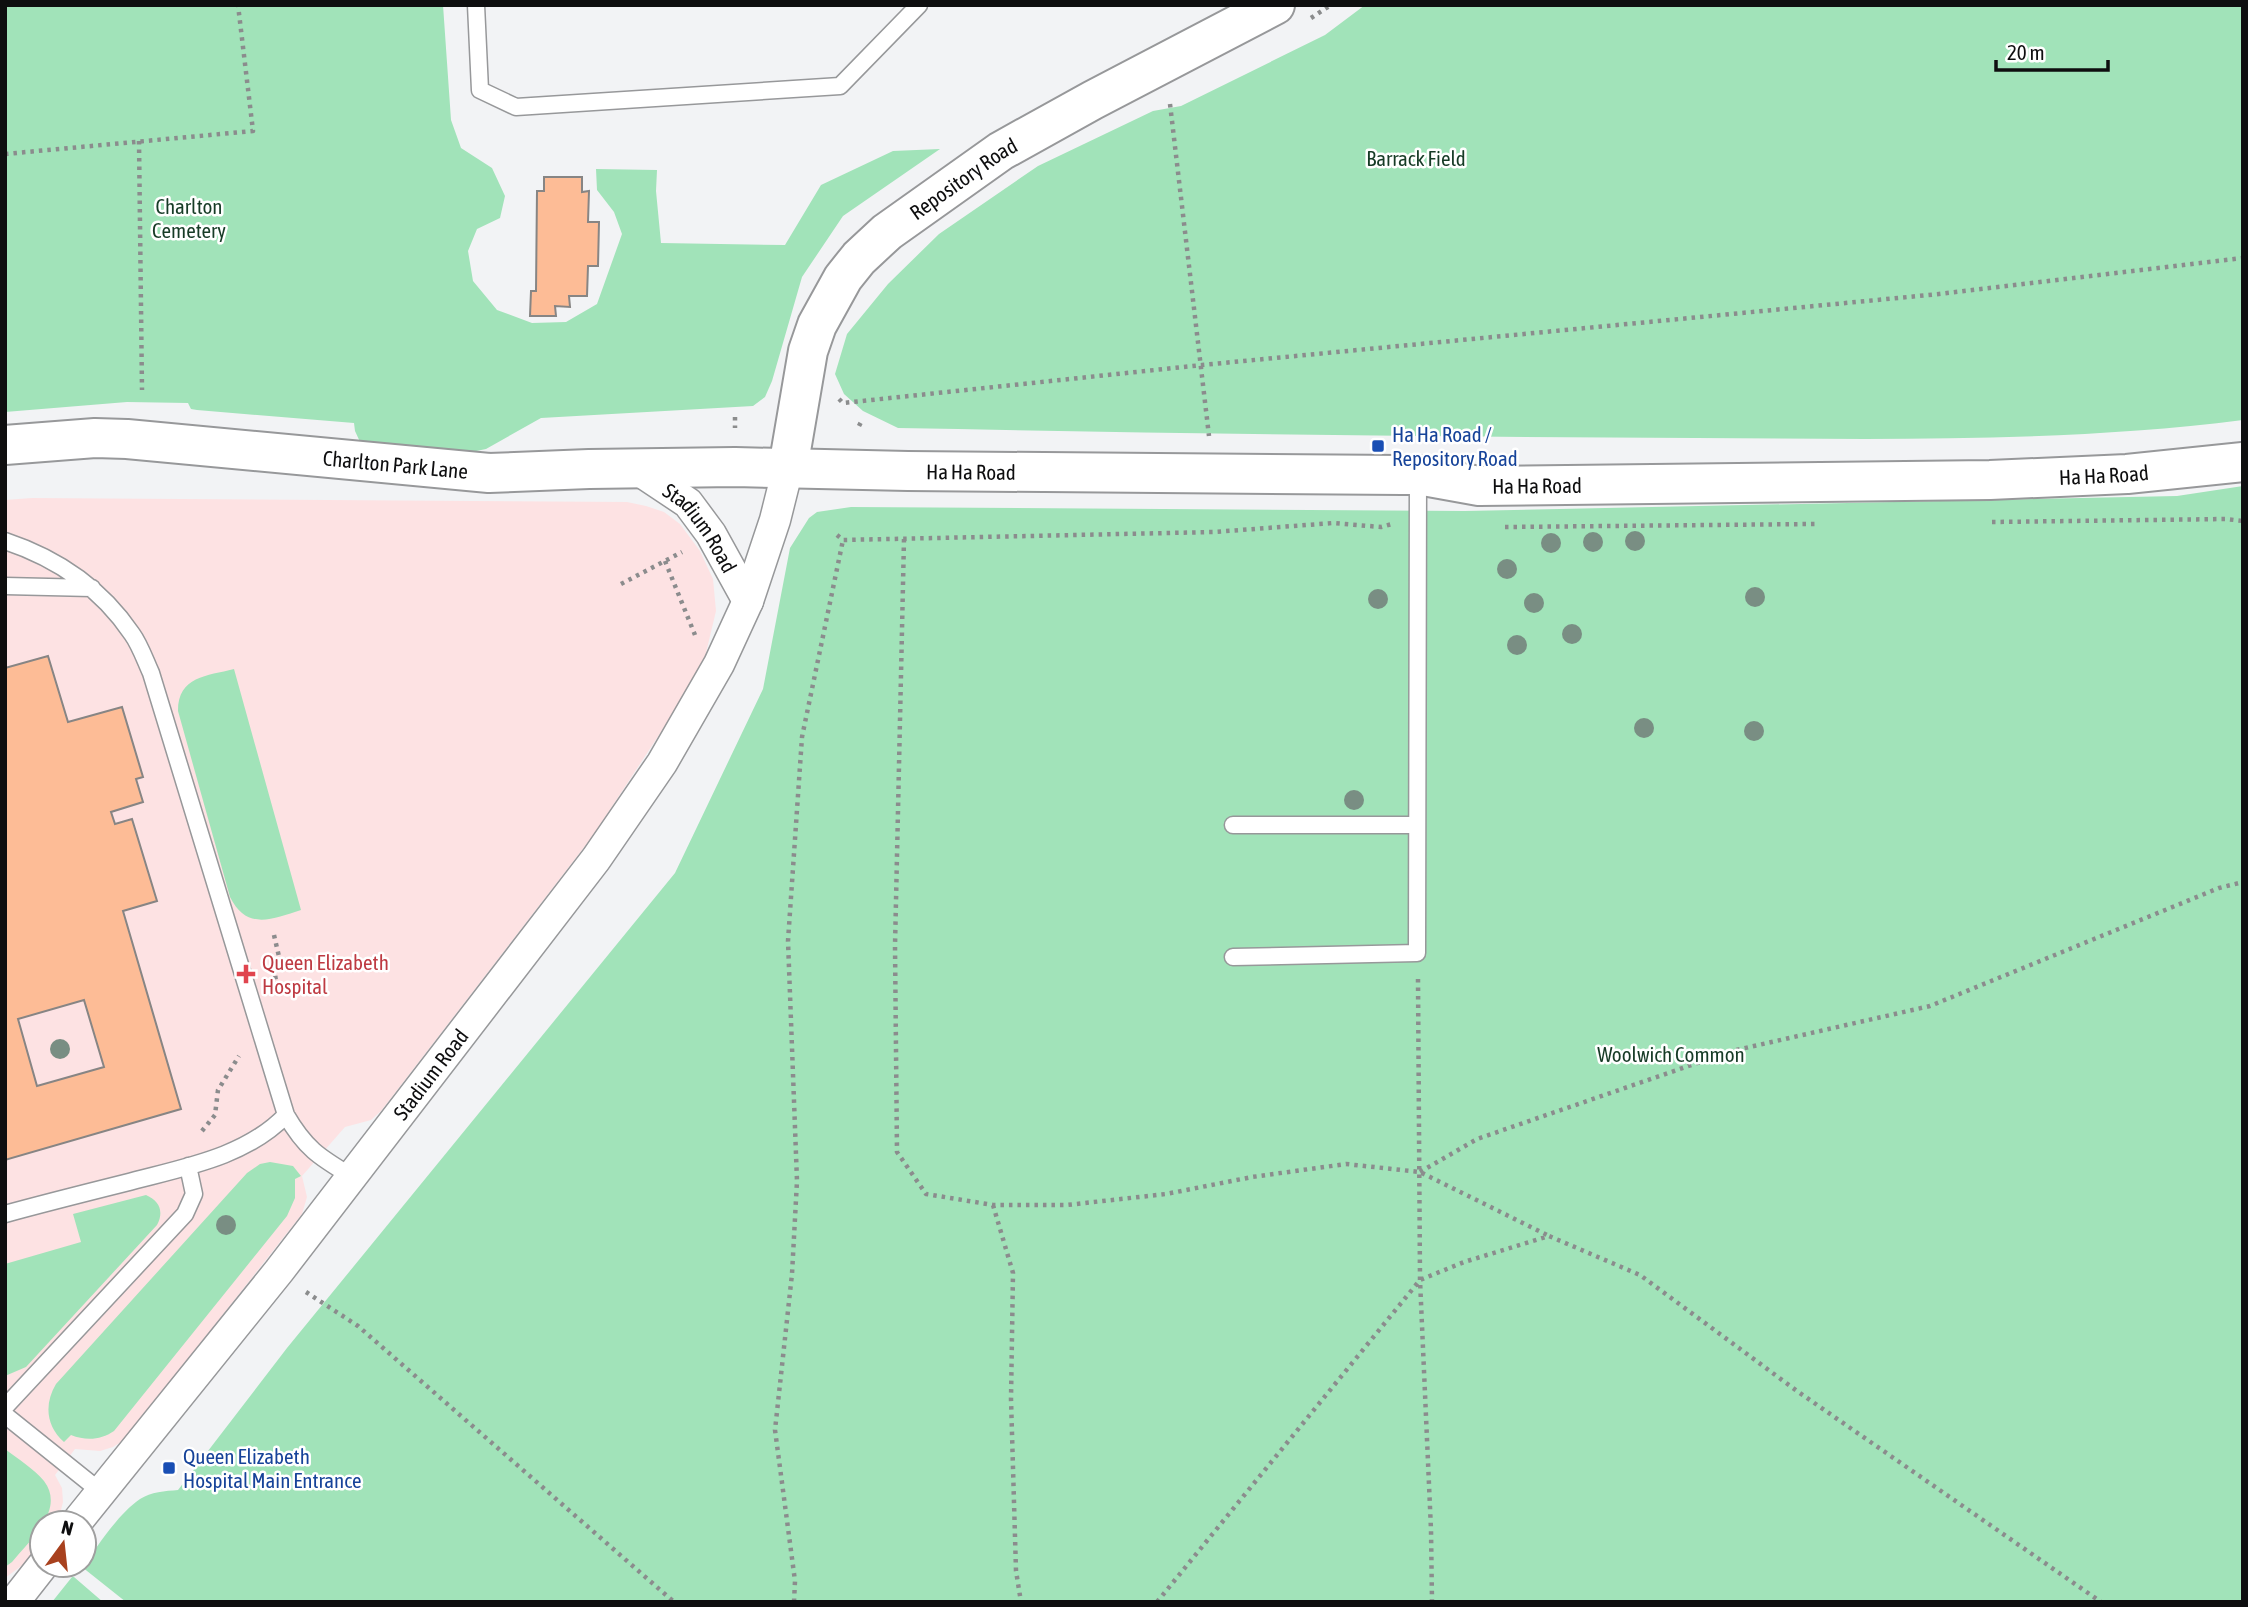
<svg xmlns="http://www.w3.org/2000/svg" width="2248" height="1607" viewBox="0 0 2248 1607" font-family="'Asap Condensed',sans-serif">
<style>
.medical{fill:#fde2e3}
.green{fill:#a1e3b9}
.building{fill:#fdbc96;stroke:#878584;stroke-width:2;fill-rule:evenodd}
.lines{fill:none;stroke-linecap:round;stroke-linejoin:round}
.lane-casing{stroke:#97989a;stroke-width:19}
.street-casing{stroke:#97989a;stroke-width:33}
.secondary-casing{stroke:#97989a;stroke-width:42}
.path{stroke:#8b8c8d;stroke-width:4.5;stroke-dasharray:3.5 5;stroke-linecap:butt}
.lane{stroke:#fff;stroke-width:16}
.street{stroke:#fff;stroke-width:30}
.secondary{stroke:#fff;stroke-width:38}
.tree{fill:#798e83}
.transit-dot{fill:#1a4fb4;stroke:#fff;stroke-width:2.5}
.health-dot{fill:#e0444e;stroke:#fff;stroke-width:2.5}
.labels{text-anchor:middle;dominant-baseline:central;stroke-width:5;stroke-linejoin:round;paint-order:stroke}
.park-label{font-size:21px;fill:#163b26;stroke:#fff}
.street-label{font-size:21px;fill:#0e0e0f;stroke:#fff}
.transit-label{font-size:21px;fill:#164399;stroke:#fff;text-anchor:start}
.health-label{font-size:21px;fill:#be3a42;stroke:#fff;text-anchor:start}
</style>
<rect width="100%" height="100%" fill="#f2f3f5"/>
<path class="medical" d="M 32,498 L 627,502 L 646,506 L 664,512 L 680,524 L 700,551 L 713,579 L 716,611 L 705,657 L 678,706 L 592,837 L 381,1111 L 371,1120 L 345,1127 L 302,1176 L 307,1197 L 302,1214 L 124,1440 L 113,1447 L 100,1451 L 75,1449 L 55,1475 L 62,1488 L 63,1502 L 58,1522 L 42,1523 L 42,1543 L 24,1564 L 5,1578 L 5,500 Z"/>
<path class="green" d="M 5,5 L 443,5 L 451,120 L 461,148 L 492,168 L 505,196 L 500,218 L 477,229 L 468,251 L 473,281 L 497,310 L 532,323 L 566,322 L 597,304 L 622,234 L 614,212 L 597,190 L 596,169 L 657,170 L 656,191 L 661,243 L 785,245 L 821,185 L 893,151 L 940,149 L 843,216 L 802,277 L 772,381 L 765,397 L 753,406 L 541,418 L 486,449 L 452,456 L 361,444 L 355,431 L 354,423 L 197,410 L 191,409 L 188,403 L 127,402 L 5,412 Z
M 1365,5 L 2243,5 L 2243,420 C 2062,443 1878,439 1696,438 C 1430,437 1164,433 898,428 L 863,411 L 844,394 L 835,374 L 847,334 L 888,284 L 939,234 L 1038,166 L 1153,111 L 1181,106 L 1325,35 Z
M 2243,486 L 2243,1602 L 126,1602 L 82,1567 C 99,1545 117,1515 140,1499 C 151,1492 165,1491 178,1490 L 287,1348 L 675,873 L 763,689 L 790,548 L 809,518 L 817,512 L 851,507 L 1465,511 L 2177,496 Z
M 234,669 L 301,910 C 272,919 247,931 230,897 L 178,711 C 178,676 207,676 234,669 Z
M 270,1162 L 293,1166 L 301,1176 L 295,1179 L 295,1198 L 287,1216 L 114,1431 C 101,1440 86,1441 71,1435 L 64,1442 C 46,1426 44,1404 56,1384 L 247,1173 L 260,1164 Z
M 146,1195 C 160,1201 164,1212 157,1225 L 26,1367 L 5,1376 L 5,1264 L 81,1242 L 73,1214 Z
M 5,1449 C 18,1459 34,1469 44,1481 C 66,1510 29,1541 12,1562 L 5,1567 Z
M 72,1577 L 74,1577 L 103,1602 L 52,1602 Z"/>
<path class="building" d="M 544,177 L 582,177 L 582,192 L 589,191 L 588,222 L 599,222 L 598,266 L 588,266 L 587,296 L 569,296 L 570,307 L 555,306 L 556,316 L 530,316 L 531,291 L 536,291 L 537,191 L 544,191 Z
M 48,656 L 68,722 L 122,707 L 143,777 L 136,779 L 143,802 L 111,812 L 115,824 L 132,819 L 157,901 L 123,911 L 181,1109 L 5,1160 L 5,668 ZM 84,1000 L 104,1067 L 37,1086 L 18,1019 Z"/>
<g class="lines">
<g class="lane-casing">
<path id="lane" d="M 476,5 L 480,90 L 516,107 L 840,86 L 919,5
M 5,541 C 56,558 101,588 132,634 C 140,645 145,660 151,673 L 286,1115 C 305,1148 319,1157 351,1176
M 5,586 L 92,588
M 1233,825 L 1417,825
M 1233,957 L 1417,953 L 1418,475
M 5,1214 C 45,1203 85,1193 125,1183 C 180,1168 245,1158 286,1115
M 5,1407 L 185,1214 L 194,1194 L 188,1166
M 5,1415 L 101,1492"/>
</g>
<g class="street-casing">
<g id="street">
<path id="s1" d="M 637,469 L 688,503 L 711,534 L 748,601"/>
<path id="s2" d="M 76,1523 L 279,1271 L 596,859 L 662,763 L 719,664 L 748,601 L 775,520 L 788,468"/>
<path d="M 14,1602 L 43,1565"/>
</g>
</g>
<g class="secondary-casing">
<g id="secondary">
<path id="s3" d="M 5,445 L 95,438 L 127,439 L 489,473 L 589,469 L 735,467 L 908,471 L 1403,475 L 1418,475 L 1479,486 L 1990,480 L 2127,474 L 2243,462"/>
<path id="s4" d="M 788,468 L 808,351 L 817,325 L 843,278 L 859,258 L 887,232 L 1001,151 L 1093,100 L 1275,5"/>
</g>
</g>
<path class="path" d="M 1311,18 L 1331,5
M 1170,104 L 1209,436
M 139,141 L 142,390
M 5,154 L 253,131 L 238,5
M 839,399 L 843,403 L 1202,365 L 1939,294 L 2243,258
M 735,417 L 735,428
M 859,426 L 862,420
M 1992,522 L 2226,519 L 2243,521
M 1505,527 L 1815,524
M 837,535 L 843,540 L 1214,532 L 1333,523 L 1381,527 L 1392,524
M 904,539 L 895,946 L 897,1152 L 926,1194 L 993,1205 L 1067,1205 L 1166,1194 L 1252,1177 L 1346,1164 L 1420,1172 L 1549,1236
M 665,561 L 695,635
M 621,584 L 682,552
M 274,935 L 280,961 L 275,974 L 276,982
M 1418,979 L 1420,1280 L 1431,1530 L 1432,1602
M 202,1131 L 215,1115 L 218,1090 L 239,1056
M 1420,1172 L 1477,1139 L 1732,1051 L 1930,1006 L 2219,888 L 2243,882
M 993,1205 L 1013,1273 L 1011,1399 L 1016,1571 L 1021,1602
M 306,1292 L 358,1326 L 674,1602
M 794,1602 L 795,1581 L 775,1430 L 792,1274 L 797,1181 L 788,941 L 802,737 L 843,540
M 1157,1602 L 1420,1280 L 1464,1262 L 1549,1236 L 1640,1275 L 1797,1391 L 2101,1602"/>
<use href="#lane" class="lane"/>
<use href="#street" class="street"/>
<use href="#secondary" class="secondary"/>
</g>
<g class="tree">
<circle cx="1635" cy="541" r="10"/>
<circle cx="1593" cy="542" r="10"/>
<circle cx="1551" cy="543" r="10"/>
<circle cx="1507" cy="569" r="10"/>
<circle cx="1755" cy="597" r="10"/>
<circle cx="1378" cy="599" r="10"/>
<circle cx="1534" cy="603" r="10"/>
<circle cx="1572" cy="634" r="10"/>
<circle cx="1517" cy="645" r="10"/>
<circle cx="1644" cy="728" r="10"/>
<circle cx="1754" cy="731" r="10"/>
<circle cx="1354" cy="800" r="10"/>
<circle cx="60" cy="1049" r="10"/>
<circle cx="226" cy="1225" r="10"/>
</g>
<g class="transit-dot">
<rect x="1371" y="439" width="14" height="14" rx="3.5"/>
<rect x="162" y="1461" width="14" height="14" rx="3.5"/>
</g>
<path class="health-dot" d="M242.5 963.5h7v7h7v7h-7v7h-7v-7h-7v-7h7z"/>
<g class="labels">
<g class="park-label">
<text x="1416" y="158">Barrack Field</text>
<text x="189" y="206">Charlton<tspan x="189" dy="24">Cemetery</tspan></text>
<text x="1671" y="1054">Woolwich Common</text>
</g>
<g class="street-label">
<text stroke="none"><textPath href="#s4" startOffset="357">Repository Road</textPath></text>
<text stroke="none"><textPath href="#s3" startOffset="392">Charlton Park Lane</textPath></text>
<text stroke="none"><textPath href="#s3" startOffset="968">Ha Ha Road</textPath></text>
<text stroke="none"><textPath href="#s3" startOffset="2102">Ha Ha Road</textPath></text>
<text stroke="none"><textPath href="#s3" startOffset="1535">Ha Ha Road</textPath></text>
<text stroke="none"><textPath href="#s1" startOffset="88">Stadium Road</textPath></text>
<text stroke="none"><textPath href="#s2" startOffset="572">Stadium Road</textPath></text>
</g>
<g class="transit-label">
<text x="1392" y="434">Ha Ha Road /<tspan x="1392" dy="24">Repository Road</tspan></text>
<text x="183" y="1456">Queen Elizabeth<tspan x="183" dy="24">Hospital Main Entrance</tspan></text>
</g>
<g class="health-label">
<text x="262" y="962">Queen Elizabeth<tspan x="262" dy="24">Hospital</tspan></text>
</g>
</g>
<rect width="2248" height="1607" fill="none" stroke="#0e0e0f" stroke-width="14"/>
<g transform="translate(63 1544) rotate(15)"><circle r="33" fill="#ffffff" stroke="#9f9f9f" stroke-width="2"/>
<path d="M0-5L12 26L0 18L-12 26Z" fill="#a8411e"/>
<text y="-10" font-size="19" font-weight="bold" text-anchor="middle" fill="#0e0e0f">N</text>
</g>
<path d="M1996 60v10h112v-10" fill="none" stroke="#0e0e0f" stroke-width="3.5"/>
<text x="2007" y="60" font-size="21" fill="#0e0e0f" stroke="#ffffff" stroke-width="5" paint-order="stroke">20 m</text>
</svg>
